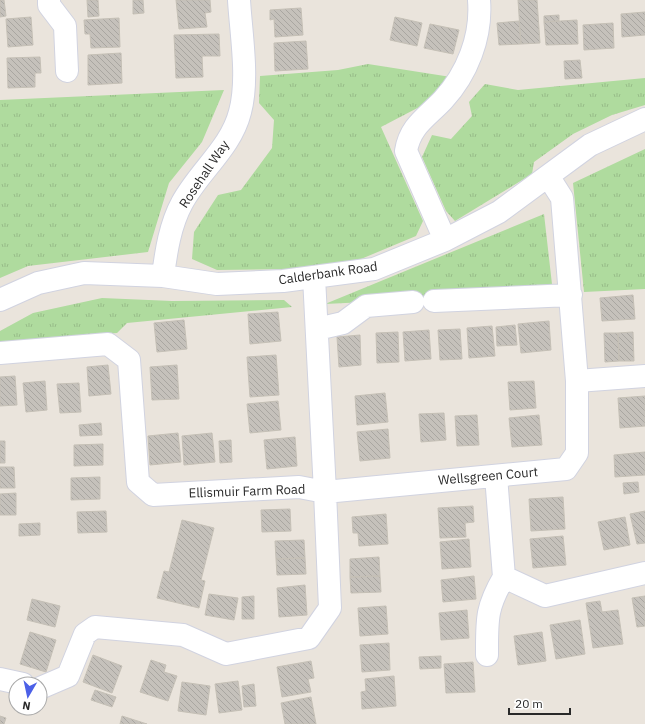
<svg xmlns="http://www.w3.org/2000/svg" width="645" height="724" viewBox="0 0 645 724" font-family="'IBM Plex Sans',sans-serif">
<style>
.grass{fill:url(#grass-tufts)}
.building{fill:url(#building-back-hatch);stroke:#c5c0b6}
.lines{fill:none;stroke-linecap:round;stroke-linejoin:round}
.minor-casing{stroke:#d1d3e0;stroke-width:24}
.minor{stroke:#fff;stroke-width:22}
.labels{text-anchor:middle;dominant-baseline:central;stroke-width:3;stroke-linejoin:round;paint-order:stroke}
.street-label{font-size:13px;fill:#292929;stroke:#fff}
</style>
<defs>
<pattern id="grass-tufts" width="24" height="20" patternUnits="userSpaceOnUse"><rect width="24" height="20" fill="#afdb9e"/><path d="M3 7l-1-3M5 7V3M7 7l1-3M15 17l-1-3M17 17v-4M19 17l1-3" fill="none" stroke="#97bc88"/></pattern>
<pattern id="building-back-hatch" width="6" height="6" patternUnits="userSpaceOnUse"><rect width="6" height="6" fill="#c5c1bb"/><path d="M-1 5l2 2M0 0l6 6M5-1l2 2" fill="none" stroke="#a9a6a1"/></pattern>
</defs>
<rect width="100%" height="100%" fill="#eae4dc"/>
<path class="grass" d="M 368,64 L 451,77 L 427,103 L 381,127 L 423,221 L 416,236 L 361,259 L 293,269 L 217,270 L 192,259 L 194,232 L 218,195 L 241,190 L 272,148 L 274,120 L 259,103 L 260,76 L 338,70 Z
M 645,78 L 645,105 L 612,115 L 573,134 L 534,162 L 532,174 L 455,221 L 446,211 L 422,157 L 432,135 L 451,139 L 472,116 L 469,102 L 485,84 L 518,90 Z
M 224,90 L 202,142 L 169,183 L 148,252 L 28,266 L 0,278 L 0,100 Z
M 645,149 L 645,289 L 584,292 L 573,183 Z
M 544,214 L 553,293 L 325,304 Z
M 102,298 L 172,301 L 284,300 L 292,307 L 127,323 L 117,333 L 0,343 L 0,331 L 33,313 Z"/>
<path class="building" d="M 0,0 L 4,0 L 6,16 L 0,17 Z
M 87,0 L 98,0 L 99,16 L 88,17 Z
M 133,0 L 143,0 L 144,13 L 133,14 Z
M 176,0 L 210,0 L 211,12 L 205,13 L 207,27 L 179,29 Z
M 518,0 L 537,0 L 540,43 L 521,44 Z
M 301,8 L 303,35 L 275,37 L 274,19 L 270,20 L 270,10 Z
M 645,12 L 645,35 L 622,37 L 621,14 Z
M 559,15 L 559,21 L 544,22 L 544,16 Z
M 31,17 L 33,45 L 8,47 L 6,19 Z
M 395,17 L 422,23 L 417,46 L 390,40 Z
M 119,18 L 120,47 L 91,48 L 90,34 L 85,34 L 84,20 Z
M 577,20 L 578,44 L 546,45 L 544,22 Z
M 519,21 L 521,44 L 499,45 L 497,23 Z
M 613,23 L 614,48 L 584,50 L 583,25 Z
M 430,24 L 459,30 L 453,54 L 424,48 Z
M 219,34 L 220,56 L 202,56 L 203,77 L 176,78 L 174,35 Z
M 306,41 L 308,69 L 275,71 L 274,43 Z
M 121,53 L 122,83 L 88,85 L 88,55 Z
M 40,57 L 41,73 L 35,73 L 35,87 L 8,88 L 7,58 Z
M 580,60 L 582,78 L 565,79 L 564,61 Z
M 633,295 L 635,319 L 602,321 L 600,298 Z
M 278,312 L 281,341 L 250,344 L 248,314 Z
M 184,320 L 187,349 L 157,352 L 154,323 Z
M 549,321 L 551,350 L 521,353 L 518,324 Z
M 515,325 L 517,345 L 497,346 L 496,327 Z
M 492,326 L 495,356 L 469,358 L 467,328 Z
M 460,329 L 462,359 L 440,360 L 438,330 Z
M 429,330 L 431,359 L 405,361 L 403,332 Z
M 398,332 L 399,362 L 377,363 L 376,333 Z
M 633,332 L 634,361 L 619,361 L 618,333 Z
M 604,333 L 618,333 L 619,361 L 605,362 Z
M 360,335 L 361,365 L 339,367 L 337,337 Z
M 276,355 L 279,395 L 250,397 L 247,357 Z
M 108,365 L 111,394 L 89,396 L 87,367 Z
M 177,365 L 179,399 L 152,400 L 150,367 Z
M 15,376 L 17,405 L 0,406 L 0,377 Z
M 45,381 L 47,410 L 26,412 L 23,383 Z
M 534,381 L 536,408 L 510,410 L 508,382 Z
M 79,383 L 81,412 L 60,413 L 57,384 Z
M 385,393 L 388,422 L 357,425 L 355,396 Z
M 645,396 L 645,426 L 620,428 L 618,398 Z
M 278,401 L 281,430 L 250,433 L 247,404 Z
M 444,413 L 446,440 L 421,442 L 419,414 Z
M 477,415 L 479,445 L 457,446 L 455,416 Z
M 539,415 L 542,445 L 512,447 L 509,418 Z
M 101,423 L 102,435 L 80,436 L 79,425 Z
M 388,429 L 390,458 L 360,461 L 357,432 Z
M 178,433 L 181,462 L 150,465 L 148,436 Z
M 212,433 L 215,462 L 184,465 L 182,436 Z
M 295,437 L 297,466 L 267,469 L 264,440 Z
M 231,440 L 232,462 L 220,463 L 219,441 Z
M 0,441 L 5,441 L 5,463 L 0,463 Z
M 103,444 L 103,465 L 74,466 L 74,445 Z
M 645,452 L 645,475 L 615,477 L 614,455 Z
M 0,467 L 14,467 L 15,488 L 0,488 Z
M 100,477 L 100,499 L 71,500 L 71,478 Z
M 638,482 L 639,492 L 624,494 L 623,483 Z
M 16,493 L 16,515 L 0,515 L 0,494 Z
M 563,497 L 565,529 L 531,531 L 529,499 Z
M 473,506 L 474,522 L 465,523 L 466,537 L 440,538 L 438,508 Z
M 290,509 L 291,531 L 262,532 L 261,510 Z
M 106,511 L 107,532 L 78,533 L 77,512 Z
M 645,511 L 645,543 L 637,544 L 630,514 Z
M 386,514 L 388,544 L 359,546 L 358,533 L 353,533 L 352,517 Z
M 625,517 L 630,545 L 604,550 L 598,522 Z
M 182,520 L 214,528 L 201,580 L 205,581 L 199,608 L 157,598 L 164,571 L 169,572 Z
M 40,523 L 40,535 L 19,536 L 19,524 Z
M 563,536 L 566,565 L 533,568 L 530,539 Z
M 469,539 L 471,567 L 442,569 L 440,542 Z
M 304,540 L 305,558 L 276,559 L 275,541 Z
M 379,557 L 380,576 L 350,577 L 350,559 Z
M 305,558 L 306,574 L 277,575 L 276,559 Z
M 380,576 L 381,592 L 351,593 L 350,577 Z
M 474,576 L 476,599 L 443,602 L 441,580 Z
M 305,585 L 307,615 L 279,617 L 277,588 Z
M 209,594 L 238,598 L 234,620 L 205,615 Z
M 254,596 L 254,619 L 242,619 L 242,597 Z
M 645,596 L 645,626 L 637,627 L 632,598 Z
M 32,599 L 60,606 L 55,627 L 27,620 Z
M 600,601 L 602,612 L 618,610 L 623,644 L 593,648 L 586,603 Z
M 386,606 L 388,634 L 360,636 L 358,608 Z
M 467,610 L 469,638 L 441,640 L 439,613 Z
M 580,620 L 585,654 L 556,659 L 550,625 Z
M 30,632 L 56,640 L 46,672 L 20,664 Z
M 542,632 L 546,661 L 518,665 L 514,636 Z
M 389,643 L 390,670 L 362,672 L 360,645 Z
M 93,655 L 122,666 L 112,693 L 83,682 Z
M 441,656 L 441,668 L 420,669 L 419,657 Z
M 151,660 L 166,665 L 164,672 L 177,676 L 168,701 L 140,692 Z
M 311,661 L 314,678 L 308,679 L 311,692 L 282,697 L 277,667 Z
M 473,662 L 475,692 L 446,693 L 444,664 Z
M 394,676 L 396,706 L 362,709 L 361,692 L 366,691 L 365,679 Z
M 238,681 L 242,710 L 219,713 L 215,684 Z
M 182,682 L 210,686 L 206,715 L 178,711 Z
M 254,684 L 256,706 L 244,707 L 242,686 Z
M 95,690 L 116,697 L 112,707 L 91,700 Z
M 311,697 L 316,724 L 285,724 L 281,703 Z
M 0,716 L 6,718 L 4,724 L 0,724 Z
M 122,716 L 147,724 L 120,724 Z"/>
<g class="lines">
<g class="minor-casing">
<path id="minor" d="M 49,0 L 49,5 L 65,26 L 67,71
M 445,240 L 406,151 C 410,126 426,118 443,100 C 467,74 482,37 479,0
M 163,276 C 166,252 170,225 182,203 C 199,171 231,148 240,112 C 249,79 241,34 239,0
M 314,277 L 325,492 L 566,469 L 577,453 L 577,381 L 562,198 L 548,176
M 0,300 L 38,283 L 84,273 L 163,276 L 217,284 L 283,281 L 374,269 L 445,240 L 499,212 L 590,145 L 645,119
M 434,301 L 571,295
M 317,329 L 343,323 L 366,306 L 413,302
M 0,353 L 108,344 L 129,360 L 138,482 L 153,495 L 299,487 L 325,492 L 330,608 L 309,638 L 226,654 L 183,635 L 95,627 L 85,634 L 68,676 L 40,688
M 577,381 L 645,376
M 496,476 L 504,577 L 545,596 L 645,573
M 487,655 C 487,619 486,608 504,577
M 0,679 L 23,684"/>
</g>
<use href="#minor" class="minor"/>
</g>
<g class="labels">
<g class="street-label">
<text transform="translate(204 174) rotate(-56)">Rosehall Way</text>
<text transform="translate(328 273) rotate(-8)">Calderbank Road</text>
<text transform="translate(488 476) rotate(-5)">Wellsgreen Court</text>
<text transform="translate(247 491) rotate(-2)">Ellismuir Farm Road</text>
</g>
</g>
<g transform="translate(28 696) rotate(189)"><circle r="19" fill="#ffffff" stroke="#a9a9a9"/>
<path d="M0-3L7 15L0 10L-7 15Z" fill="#4c60e7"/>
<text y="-6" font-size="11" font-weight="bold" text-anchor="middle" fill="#292929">N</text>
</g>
<path d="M509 708v6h61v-6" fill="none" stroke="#292929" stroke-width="2"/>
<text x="515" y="708" font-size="12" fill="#292929" stroke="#ffffff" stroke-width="3" paint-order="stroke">20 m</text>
</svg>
